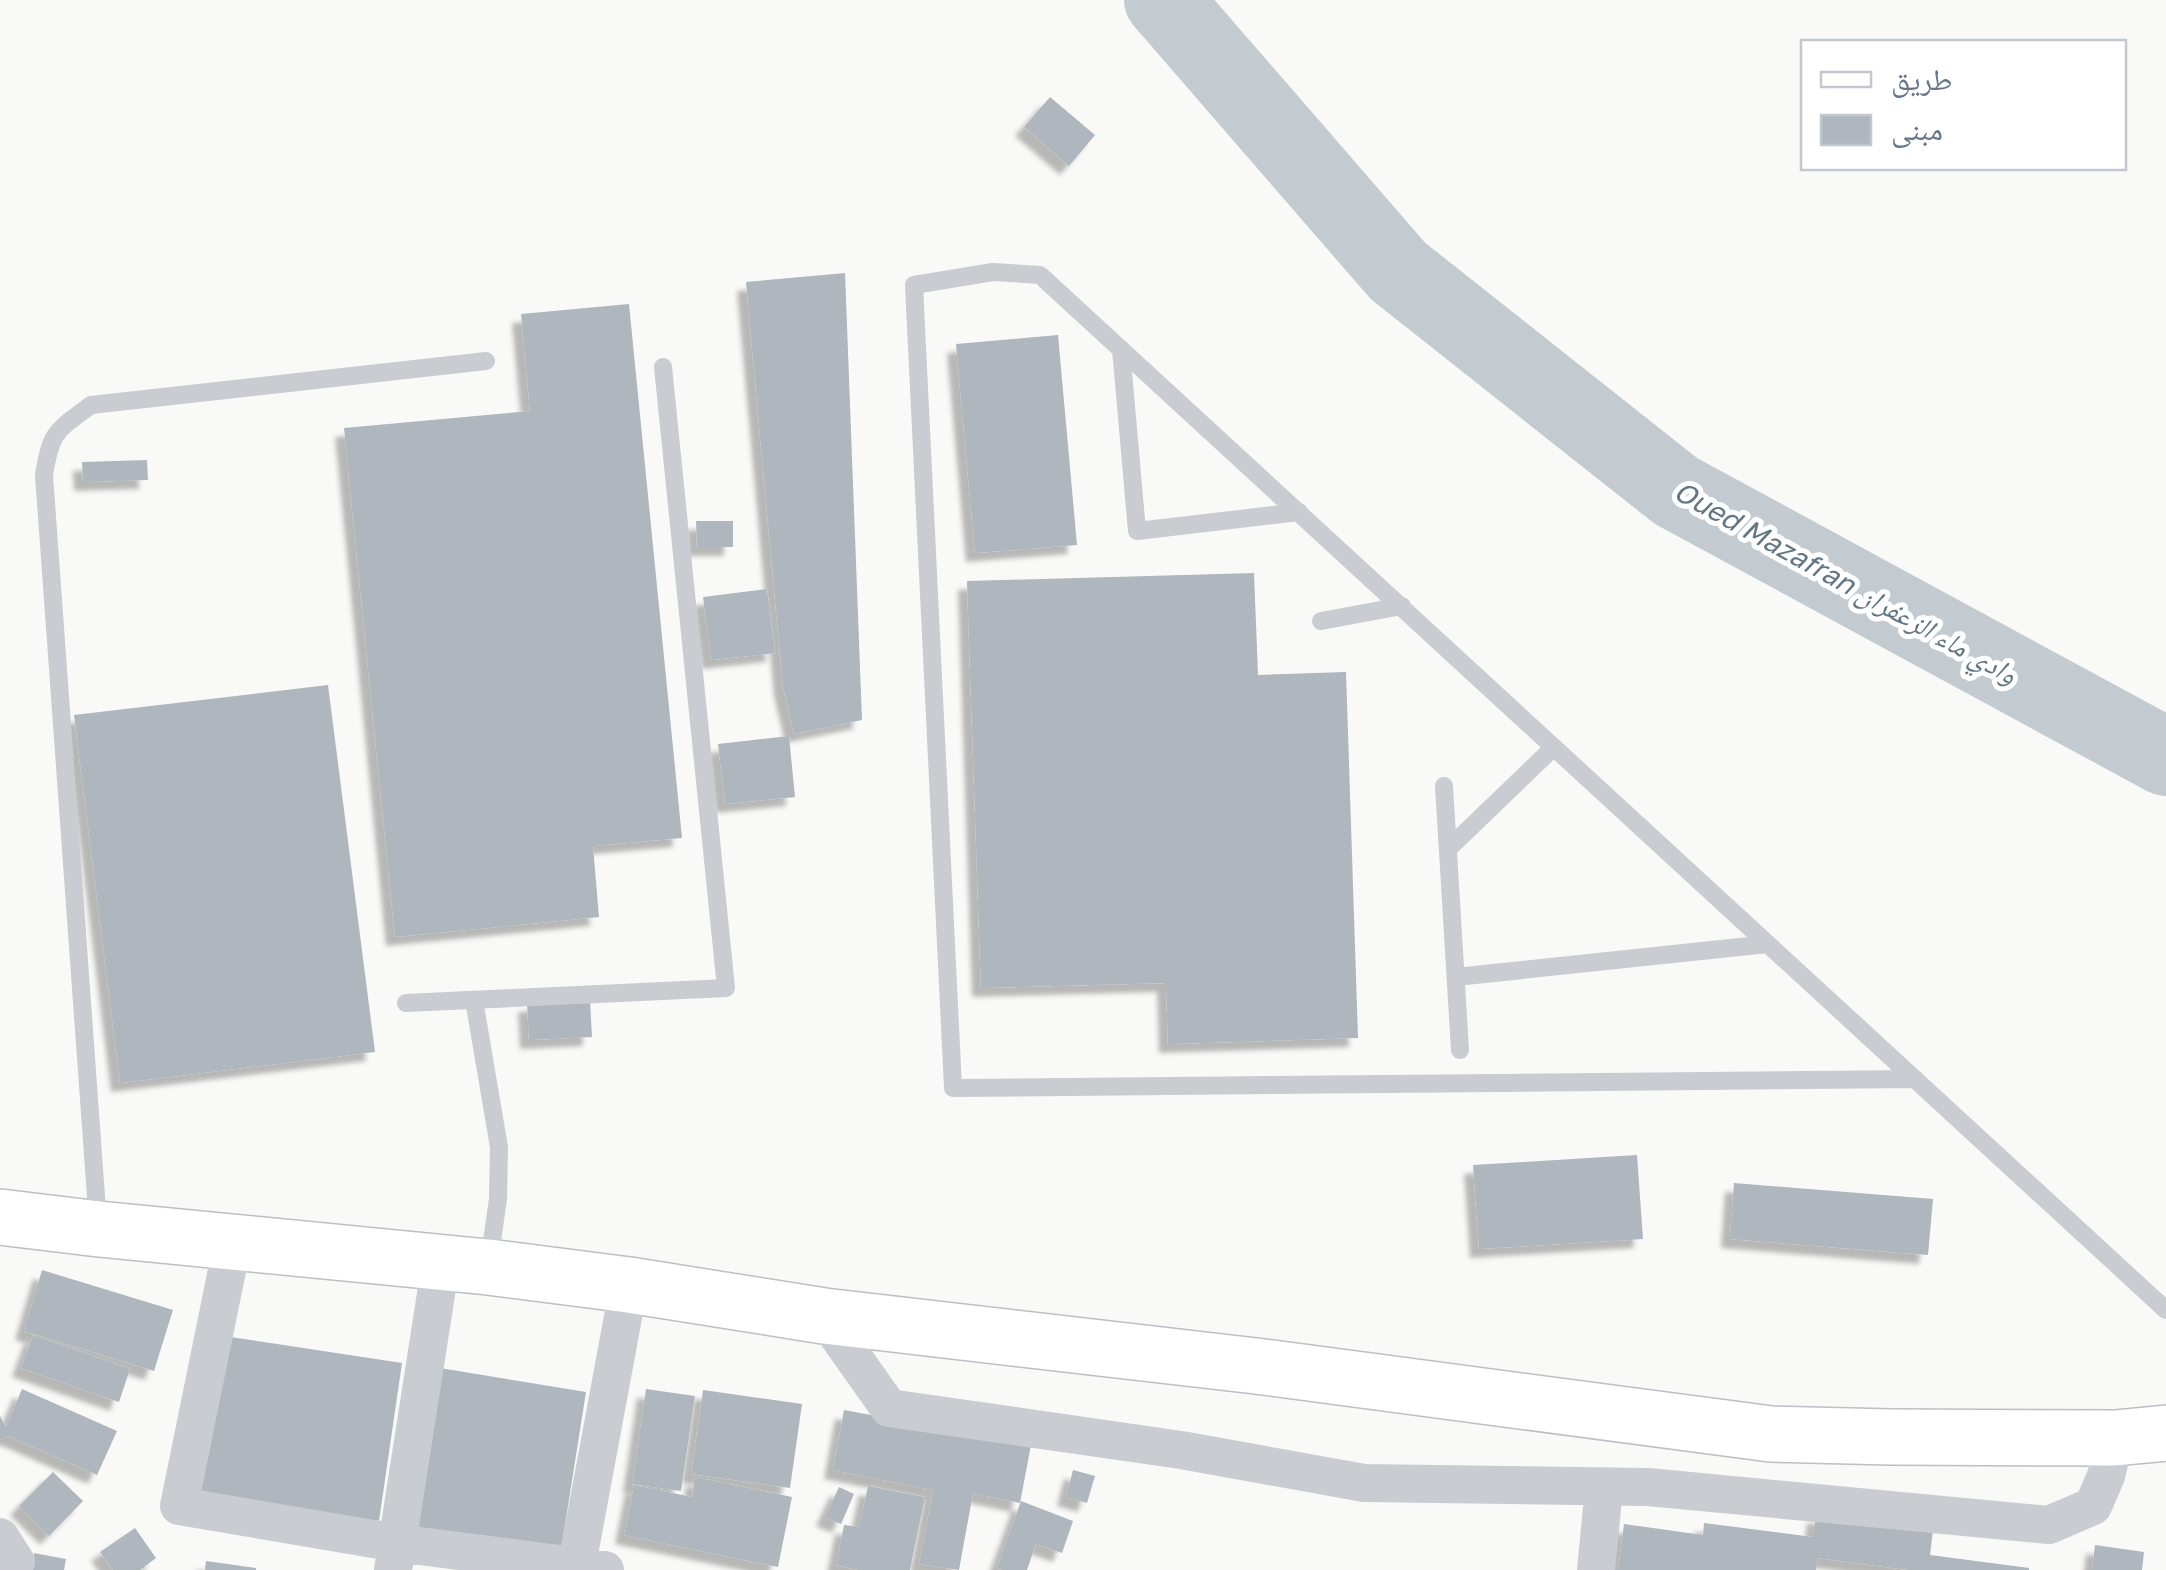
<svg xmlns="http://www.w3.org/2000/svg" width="2166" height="1570" viewBox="0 0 2166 1570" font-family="'Golos Text','Noto Naskh Arabic',sans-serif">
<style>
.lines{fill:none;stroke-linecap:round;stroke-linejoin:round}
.river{stroke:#c3cbd1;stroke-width:78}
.building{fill:#afb6be;filter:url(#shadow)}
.primary-casing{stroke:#bcbfc4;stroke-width:58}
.lane{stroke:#c9ccd0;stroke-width:18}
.street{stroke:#c9ccd0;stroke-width:38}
.primary{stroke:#fff;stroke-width:55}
.labels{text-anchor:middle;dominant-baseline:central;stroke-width:10;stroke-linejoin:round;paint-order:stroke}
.water-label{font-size:28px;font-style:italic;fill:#637684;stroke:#fff}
</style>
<defs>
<filter id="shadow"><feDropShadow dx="-9" dy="9" stdDeviation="2.5" flood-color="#0004"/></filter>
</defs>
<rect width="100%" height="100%" fill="#f9f9f7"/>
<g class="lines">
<path class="river" d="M 1163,0 L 1398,271 L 1676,491 L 2166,757"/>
</g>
<path class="building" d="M 1050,97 L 1095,135 L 1069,166 L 1024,127 Z
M 845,273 L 862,720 L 794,734 L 783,687 L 746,282 Z
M 629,304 L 682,838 L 593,846 L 599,917 L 395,937 L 344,428 L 530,411 L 521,314 Z
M 1058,335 L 1077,545 L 975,553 L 956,344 Z
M 147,460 L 148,480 L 83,482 L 82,462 Z
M 696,521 L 733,521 L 733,547 L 697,547 Z
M 1254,573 L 1258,675 L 1346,672 L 1358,1038 L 1168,1044 L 1166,983 L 981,988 L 967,581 Z
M 767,589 L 775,653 L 711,660 L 703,597 Z
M 328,685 L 375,1052 L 120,1083 L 74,715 Z
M 789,736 L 795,797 L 725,804 L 718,744 Z
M 590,1000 L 592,1037 L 529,1040 L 527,1003 Z
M 1637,1155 L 1643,1239 L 1479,1249 L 1473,1165 Z
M 1734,1183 L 1933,1199 L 1928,1255 L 1730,1239 Z
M 42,1270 L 173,1310 L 154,1371 L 24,1331 Z
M 33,1335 L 130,1369 L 119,1402 L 21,1368 Z
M 224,1336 L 402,1363 L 379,1521 L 201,1494 Z
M 440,1368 L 586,1392 L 561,1550 L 415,1527 Z
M 22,1389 L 117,1431 L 97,1475 L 9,1436 L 0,1440 L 0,1416 L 6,1427 Z
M 646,1389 L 695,1396 L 681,1491 L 632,1484 Z
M 703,1390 L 802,1404 L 790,1488 L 691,1474 Z
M 844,1410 L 1031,1445 L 1020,1503 L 973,1493 L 959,1570 L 919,1564 L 933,1490 L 833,1470 Z
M 1073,1470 L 1095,1476 L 1087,1503 L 1066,1497 Z
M 53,1472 L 83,1501 L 49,1536 L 19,1506 Z
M 695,1477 L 792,1497 L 778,1567 L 624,1535 L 634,1485 L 692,1497 Z
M 868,1486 L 925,1497 L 910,1570 L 858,1570 L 836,1565 L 844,1525 L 859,1527 Z
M 839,1487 L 854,1494 L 841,1524 L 825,1517 Z
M 1021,1501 L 1073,1521 L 1062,1553 L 1036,1544 L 1027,1570 L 1002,1570 L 997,1568 Z
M 1816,1514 L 1933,1530 L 1930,1555 L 2029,1568 L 2029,1570 L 1908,1570 L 1818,1558 L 1816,1570 L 1618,1570 L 1624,1524 L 1703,1535 L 1704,1523 L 1813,1537 Z
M 135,1528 L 156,1558 L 140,1570 L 113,1570 L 100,1552 Z
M 2095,1545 L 2144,1552 L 2142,1570 L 2092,1570 Z
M 34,1553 L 66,1559 L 64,1570 L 31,1570 Z
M 206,1561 L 256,1568 L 256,1570 L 205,1570 Z"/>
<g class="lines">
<g class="primary-casing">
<path id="primary" d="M 0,1217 L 99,1229 L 488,1267 L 629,1285 L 824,1316 L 1256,1366 L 1771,1434 L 1891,1437 L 2115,1438 L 2166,1433"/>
</g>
<path class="lane" d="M 1121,349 L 1137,531 L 1299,512
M 1321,621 L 1402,606
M 1444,786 L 1460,1050
M 1448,849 L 1554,747
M 1456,977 L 1768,944
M 474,1000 L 499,1147 L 498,1199 L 489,1262
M 406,1003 L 726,988 L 663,367
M 1915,1079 L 953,1088 L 914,285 L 993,272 L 1040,275 L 2166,1310
M 98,1224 L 44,475 C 51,431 56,431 91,405 L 486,361"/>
<path class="street" d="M 233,1241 L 179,1506 L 397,1543 L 605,1570
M 824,1316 L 889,1408 L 1181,1450 L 1364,1483 L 1648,1487 L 2049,1525 L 2093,1506 L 2106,1476 L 2115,1438
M 0,1537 L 16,1562
M 393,1570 L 441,1262
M 576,1570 L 629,1285
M 1596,1570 L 1604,1488"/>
<use href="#primary" class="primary"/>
</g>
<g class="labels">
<g class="water-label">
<text transform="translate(1846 582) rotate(29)">Oued Mazafran وادي ماء الزعفران</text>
</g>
</g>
<rect x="1801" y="40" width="325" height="130" fill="#ffffff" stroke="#c2c8d0" stroke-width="2.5"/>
<rect x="1821" y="72" width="50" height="15" fill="#ffffff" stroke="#c2c8d0" stroke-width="2.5"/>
<text x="1891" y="90" font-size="30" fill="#66758a">طريق</text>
<rect x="1821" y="115" width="50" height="30" fill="#afb6be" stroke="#c2c8d0" stroke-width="2.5"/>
<text x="1891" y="140" font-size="30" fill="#66758a">مبنى</text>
</svg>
